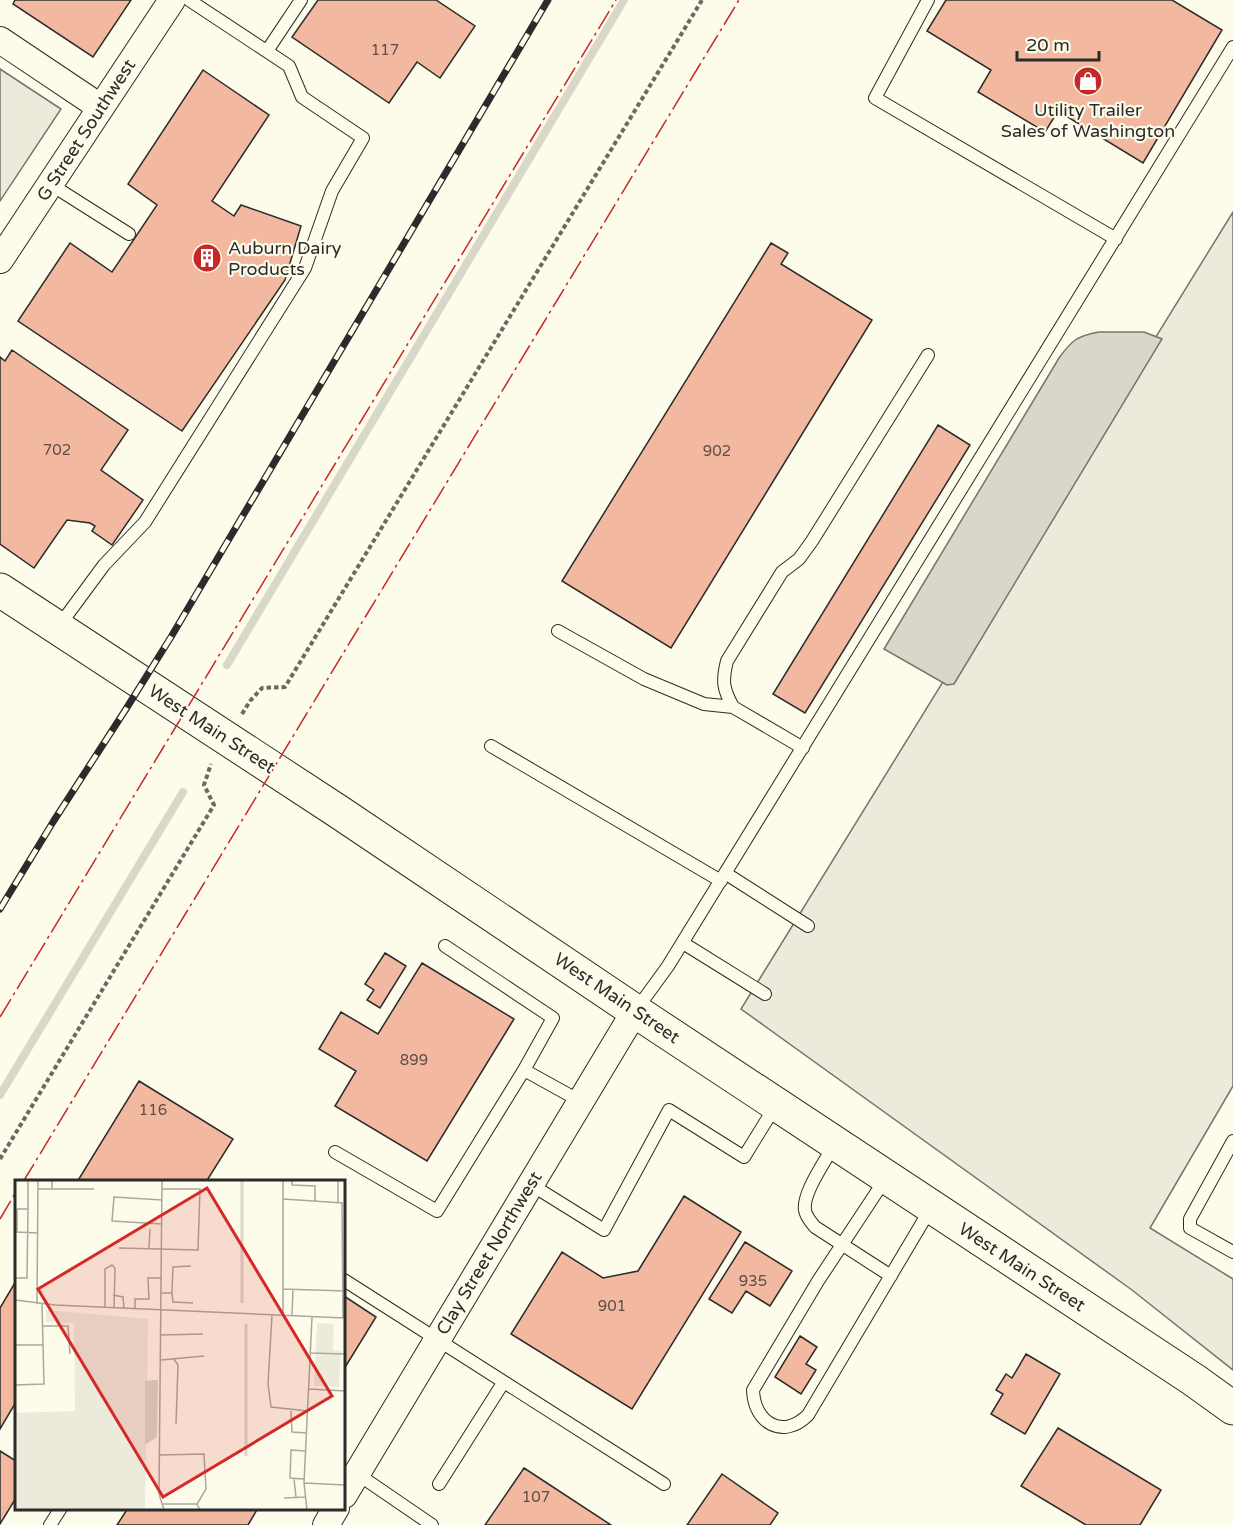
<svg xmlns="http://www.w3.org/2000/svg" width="1233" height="1525" viewBox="0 0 1233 1525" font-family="'Varela Round',sans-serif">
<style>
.green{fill:#ecebdb;stroke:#74746e;stroke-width:1.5}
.water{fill:#d8d7c9;stroke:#74746e;stroke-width:1.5}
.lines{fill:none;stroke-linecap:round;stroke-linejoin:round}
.stream{stroke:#d8d7c9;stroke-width:8}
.building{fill:#f2b8a0;stroke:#2b2b2b;stroke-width:1.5}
.lane-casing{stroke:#2b2b2b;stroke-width:14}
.street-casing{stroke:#2b2b2b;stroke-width:28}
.secondary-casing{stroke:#2b2b2b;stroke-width:35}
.path{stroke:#6a6964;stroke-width:4;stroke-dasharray:4.5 3;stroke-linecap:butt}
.lane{stroke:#fdfbea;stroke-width:12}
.street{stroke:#fdfbea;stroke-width:26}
.secondary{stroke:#fdfbea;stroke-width:33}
.rail-casing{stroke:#2b2b2b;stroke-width:7}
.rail{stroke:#fdfbea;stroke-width:4.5;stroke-dasharray:14;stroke-linecap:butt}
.power{stroke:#c62828;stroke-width:1.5;stroke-dasharray:21 4.5 3 4.5;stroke-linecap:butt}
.labels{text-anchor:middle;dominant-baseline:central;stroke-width:4.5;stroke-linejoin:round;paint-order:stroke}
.number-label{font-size:15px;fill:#5d4e48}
.poi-label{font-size:18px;fill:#2b2b2b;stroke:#fdfbea}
.street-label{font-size:18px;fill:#2b2b2b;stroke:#fdfbea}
.inset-river{fill:none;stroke:#d8d7c9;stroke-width:3}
.inset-road{fill:none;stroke:#a9a89e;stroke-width:1.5}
.view{fill:#d62828;fill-opacity:0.15;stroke:#d62828;stroke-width:3}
.inset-edge{fill:none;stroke:#2b2b2b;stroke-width:3}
</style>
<rect width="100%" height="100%" fill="#fdfbea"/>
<path class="green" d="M 0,69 L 61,109 L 0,201 Z
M 1233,212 L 1233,1086 L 1150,1228 L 1233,1279 L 1233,1370 L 1132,1290 L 741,1009 Z"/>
<path class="water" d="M 1099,332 L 1144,332 L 1162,339 L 954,684 L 947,685 L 884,649 L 1059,358 C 1072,340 1077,336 1099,332 Z"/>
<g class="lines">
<path class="stream" d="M 227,665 L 624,0
M 0,1095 L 183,792"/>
</g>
<path class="building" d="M 15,0 L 131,0 L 93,57 L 13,4 Z
M 318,0 L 436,0 L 475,26 L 440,78 L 417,62 L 389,103 L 292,37 Z
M 946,0 L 1172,0 L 1222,30 L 1143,163 L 1058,111 L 1045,132 L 978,92 L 991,70 L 927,31 Z
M 203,70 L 269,115 L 212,201 L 234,216 L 241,205 L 301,226 L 285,280 L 182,431 L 18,321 L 70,243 L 112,272 L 157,205 L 128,184 Z
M 771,243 L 788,253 L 781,264 L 872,320 L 671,648 L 562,581 Z
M 12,350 L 128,430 L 101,470 L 143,500 L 112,545 L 92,531 L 95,526 L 90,523 L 67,520 L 34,568 L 0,544 L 0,357 L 5,361 Z
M 938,425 L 970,445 L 805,713 L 773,694 Z
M 385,953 L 406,966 L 380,1008 L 367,1000 L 374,990 L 365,984 Z
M 422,963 L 514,1019 L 427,1161 L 335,1106 L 356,1071 L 319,1049 L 341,1012 L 378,1034 Z
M 139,1081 L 233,1139 L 206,1182 L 77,1182 Z
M 684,1196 L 741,1232 L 632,1409 L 511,1334 L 562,1252 L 603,1278 L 638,1271 Z
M 745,1242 L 792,1271 L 770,1306 L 746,1291 L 732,1313 L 709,1299 Z
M 16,1281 L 16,1402 L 0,1429 L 0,1308 Z
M 344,1296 L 376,1317 L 344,1369 Z
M 800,1336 L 817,1347 L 806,1364 L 816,1370 L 801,1394 L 775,1377 Z
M 1026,1354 L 1060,1374 L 1025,1434 L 991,1414 L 1003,1394 L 996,1390 L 1006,1374 L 1012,1378 Z
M 1058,1428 L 1161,1490 L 1140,1525 L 1086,1525 L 1021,1486 Z
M 0,1451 L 16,1461 L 16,1498 L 0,1524 Z
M 524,1468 L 611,1525 L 485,1525 Z
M 722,1474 L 778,1513 L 770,1525 L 687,1525 Z
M 128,1508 L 258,1508 L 248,1525 L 117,1525 Z"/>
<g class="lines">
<g class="lane-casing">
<path id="lane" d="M 928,0 L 875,98 L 1116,239
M 267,51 L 301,0
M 50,184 L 129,234
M 59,626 L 104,565 L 145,522 L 305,268 L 332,191 L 363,138 L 302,97 L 289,66 L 189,0
M 558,631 L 644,679 L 704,704 L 733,707 L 803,748
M 733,707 C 723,689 722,681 727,661 L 782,572 L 799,559 L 812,541 L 928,355
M 491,746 L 721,881
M 725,873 L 808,926
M 683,943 L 765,994
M 445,946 L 553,1018 L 524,1070
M 636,1010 L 668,966 L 1233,47
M 1233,1141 L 1190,1219 L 1190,1228 L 1233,1252
M 835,1143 C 827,1159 802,1193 805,1210 C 806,1217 811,1222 815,1227 L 891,1276
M 335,1152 L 437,1211 L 524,1070 L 580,1101
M 886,1178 L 818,1281 L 753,1390 C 754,1423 783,1440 808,1415 L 931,1208
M 530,1184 L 604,1230 L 669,1110 L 744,1157 L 776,1105
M 344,1280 L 664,1484
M 356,1473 L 432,1525
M 439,1484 L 503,1383
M 50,1525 L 61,1508"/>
</g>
<g class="street-casing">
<path id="street" d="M 0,40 L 100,107
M 0,260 L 172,0
M 344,1495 L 635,1011
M 326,1525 L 336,1508"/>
</g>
<g class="secondary-casing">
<path id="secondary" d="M 0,590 L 339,812 L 635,1011 L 1194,1380 L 1233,1408"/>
</g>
<path class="path" d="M 242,714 L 250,701 L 262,688 L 285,687 L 702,0
M 0,1159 L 214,805 L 204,785 L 211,764"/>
<use href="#lane" class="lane"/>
<use href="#street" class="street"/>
<use href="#secondary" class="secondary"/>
<g class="rail-casing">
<path id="rail" d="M 0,909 L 53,822 L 126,709 L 171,637 L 548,0"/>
</g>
<use href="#rail" class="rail"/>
<path class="power" d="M 0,1017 L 616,0
M 23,1182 L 739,0
M 0,1219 L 16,1192"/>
</g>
<defs>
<g id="shop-disc" transform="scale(1.5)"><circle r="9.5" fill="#c62828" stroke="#fdfbea"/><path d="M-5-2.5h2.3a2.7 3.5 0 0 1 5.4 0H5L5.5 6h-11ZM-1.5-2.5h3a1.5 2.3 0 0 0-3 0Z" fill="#fff"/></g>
<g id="building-disc" transform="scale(1.5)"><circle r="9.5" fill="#c62828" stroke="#fdfbea"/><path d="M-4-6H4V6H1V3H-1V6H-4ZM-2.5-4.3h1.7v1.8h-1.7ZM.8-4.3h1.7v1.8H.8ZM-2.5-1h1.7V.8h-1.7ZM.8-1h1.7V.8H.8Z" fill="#fff"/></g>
</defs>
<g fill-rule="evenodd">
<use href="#shop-disc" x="1088" y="81"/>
<use href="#building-disc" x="207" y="258"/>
</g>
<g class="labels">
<g class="number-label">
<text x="385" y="50">117</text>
<text x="57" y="450">702</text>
<text x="717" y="451">902</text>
<text x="414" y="1060">899</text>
<text x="153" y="1110">116</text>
<text x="753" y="1281">935</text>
<text x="612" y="1306">901</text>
<text x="536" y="1497">107</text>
</g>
<g class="poi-label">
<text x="1088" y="110">Utility Trailer<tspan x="1088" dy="21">Sales of Washington</tspan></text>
<text x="228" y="248" text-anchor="start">Auburn Dairy<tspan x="228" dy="21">Products</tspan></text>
</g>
<g class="street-label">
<text transform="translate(86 130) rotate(-57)">G Street Southwest</text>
<text transform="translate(212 729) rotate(33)">West Main Street</text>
<text transform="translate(617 998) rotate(34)">West Main Street</text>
<text transform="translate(489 1253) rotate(-59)">Clay Street Northwest</text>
<text transform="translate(1022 1267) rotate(33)">West Main Street</text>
</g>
</g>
<g transform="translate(15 1180)">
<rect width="330" height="330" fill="#fdfbea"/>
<path d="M 31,130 L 133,139 L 130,330 L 0,330 L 0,233 L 60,231 L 59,143 L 31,142 ZM 302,143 L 319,144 L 318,170 L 326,171 L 324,207 L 299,206 Z" fill="#ecebdb"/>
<path d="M 143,200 L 142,257 L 130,265 L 130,201 Z" fill="#d8d7c9"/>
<path class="inset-river" d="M 227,123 L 227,0M 231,144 L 231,276"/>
<path class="inset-road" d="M 13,0 L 13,29 L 2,29 L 2,52 L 22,53M 147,0 L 144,314 L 149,330M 277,0 L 277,5 L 300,6 L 300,21M 23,9 L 37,9 L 37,0M 37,9 L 79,9M 268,19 L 328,23M 147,20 L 99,17 L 97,41 L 147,44M 323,23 L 323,0M 327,23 L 328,138M 104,68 L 183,70 L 185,9 L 147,9M 134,68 L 135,49M 0,98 L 12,98 L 13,29M 268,109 L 330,111M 147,113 L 157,113 L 158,87 L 176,86M 157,113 L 158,122 L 178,123M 98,115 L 108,117 L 109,128M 0,120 L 40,125 L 330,138M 22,124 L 23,0M 90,128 L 90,89 L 97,85 L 100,88 L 99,128M 120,129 L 120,119 L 134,119 L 133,98 L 147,98M 257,135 L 253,204 L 256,227 L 293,231M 268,135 L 268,0M 277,136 L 278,109M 28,146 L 53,146 L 55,174M 146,155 L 188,154M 0,165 L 28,165M 296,173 L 330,174M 159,179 L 163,185 L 161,244M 146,180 L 189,176M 0,205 L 29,204 L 27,124M 294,209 L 330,211M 276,231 L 277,252 L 292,253M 145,275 L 189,274 L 191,309 L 182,324M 279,299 L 281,317M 289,299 L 275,298 L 276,270 L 291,271M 289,303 L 330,305M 269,318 L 291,317M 148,324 L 182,324 L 185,330M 292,330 L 289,303 L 297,137"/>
<path class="view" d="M 192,8 L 317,216 L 148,317 L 23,109 Z"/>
<rect width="330" height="330" class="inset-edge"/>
</g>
<path d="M1017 51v9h82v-9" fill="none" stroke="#2b2b2b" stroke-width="3"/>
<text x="1026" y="51" font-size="18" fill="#2b2b2b" stroke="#fdfbea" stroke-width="4.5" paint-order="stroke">20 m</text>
</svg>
